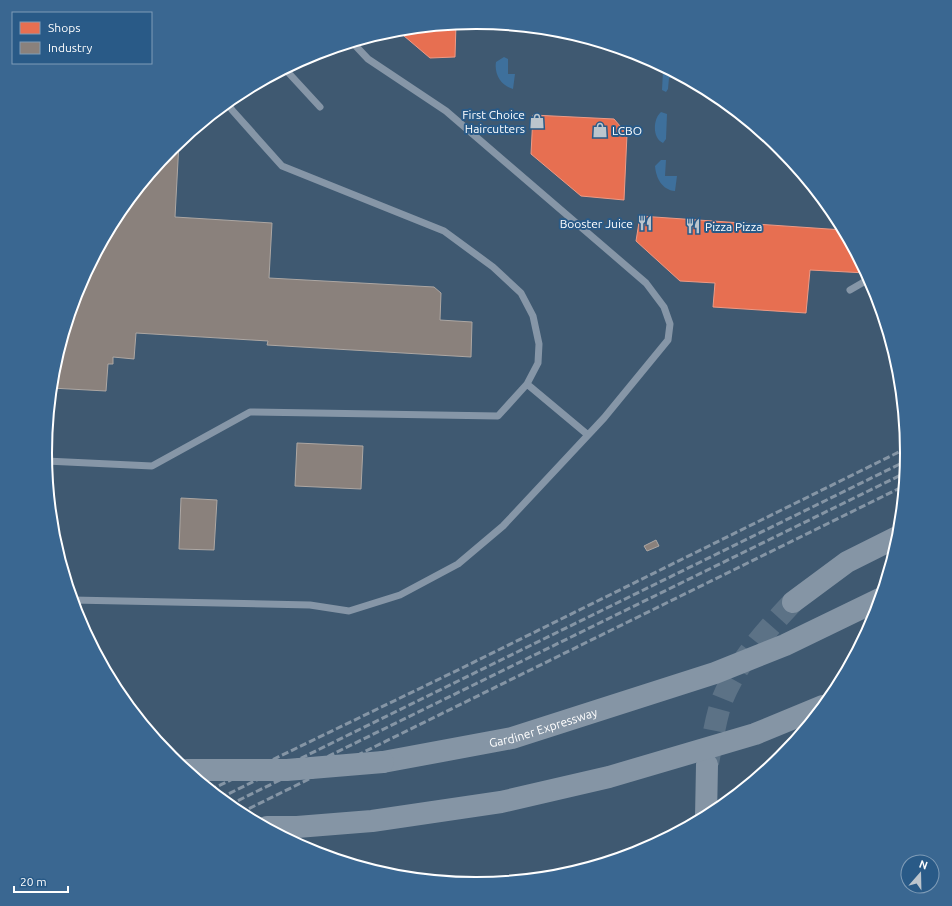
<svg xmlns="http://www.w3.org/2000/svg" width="952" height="906" viewBox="0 0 952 906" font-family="Ubuntu,sans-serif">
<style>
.green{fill:#3e709c}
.shops{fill:#e76f51;stroke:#ee9a85}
.industry{fill:#8a817c;stroke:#ada7a3}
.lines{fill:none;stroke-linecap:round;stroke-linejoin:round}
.motorway-tunnel{stroke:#5c7286;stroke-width:22;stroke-dasharray:22 11;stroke-linecap:butt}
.service{stroke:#8696a7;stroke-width:7}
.motorway{stroke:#8595a5;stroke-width:22}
.rail{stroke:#8595a5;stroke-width:3;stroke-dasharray:7 3;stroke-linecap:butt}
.motorway-bridge{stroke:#8595a5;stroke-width:22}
.labels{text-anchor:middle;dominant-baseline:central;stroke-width:4;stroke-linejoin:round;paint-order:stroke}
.poi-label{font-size:12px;fill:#fff;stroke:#295a87;text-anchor:end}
.street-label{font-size:12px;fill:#fff;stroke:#295a87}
.rim{fill:none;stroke:#fff;stroke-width:2}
</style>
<rect width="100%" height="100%" fill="#3f5971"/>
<path class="green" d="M 504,57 L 508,59 L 508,74 L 515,74 L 513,89 C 501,86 494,74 496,62 Z
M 665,68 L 684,78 L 669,78 L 668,89 L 666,92 L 662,90 L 663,71 Z
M 661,112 L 667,114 L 666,139 L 663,143 C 652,138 653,119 661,112 Z
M 661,160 L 666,160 L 665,176 L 677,176 L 675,191 C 662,190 656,178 655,166 Z"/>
<path class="shops" d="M 456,24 L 455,57 L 430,58 L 397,30 Z
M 533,115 L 614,119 L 627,134 L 624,200 L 581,196 L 531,154 Z
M 640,216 L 843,230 L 866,273 L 810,270 L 806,313 L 713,307 L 715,283 L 680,281 L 636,241 Z"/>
<path class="industry" d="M 181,141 L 179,142 L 175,217 L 272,223 L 269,278 L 434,287 L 441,293 L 440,320 L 472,322 L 471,357 L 267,345 L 268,341 L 136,333 L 134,359 L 113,357 L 113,364 L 108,364 L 106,391 L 51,388 L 53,369 L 78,288 L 118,213 L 171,148 Z
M 297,443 L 363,446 L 361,489 L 295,486 Z
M 181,498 L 217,500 L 214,550 L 179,549 Z
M 656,540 L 659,546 L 647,551 L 644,546 Z"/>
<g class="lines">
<path class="motorway-tunnel" d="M 708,763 C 712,743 715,722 721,703 C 736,663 765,632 793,602"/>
<path class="service" d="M 285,69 L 320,107
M 850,290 L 869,279
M 527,384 L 588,435
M 46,461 L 152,466 L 250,412 L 498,416 L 527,384 L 538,363 L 539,344 L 533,316 L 521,293 L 493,267 L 444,231 L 282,166 L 232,110 L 227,102
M 72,600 L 310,605 L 349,611 L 400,595 L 458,564 L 503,526 L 604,418 L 668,340 L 670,324 L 664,307 L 646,283 L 446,111 L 368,59 L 352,42"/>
<g class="motorway">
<path d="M 793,602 L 847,562 L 899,536"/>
<path id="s1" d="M 383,762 L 512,738 L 715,673 L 785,645 L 880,599"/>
<path d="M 706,817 L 707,765"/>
<path d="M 267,827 L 297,827 L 372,821 L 501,802 L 609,777 L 755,734 L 823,706"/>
</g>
<path class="rail" d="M 210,790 L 462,668 L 907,448
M 220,798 L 906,461
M 229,805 L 905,473
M 240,813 L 904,486"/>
<path class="motorway-bridge" d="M 187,770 L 287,770 L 383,762"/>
</g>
<defs>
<g id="shop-bare" transform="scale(1.2)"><path d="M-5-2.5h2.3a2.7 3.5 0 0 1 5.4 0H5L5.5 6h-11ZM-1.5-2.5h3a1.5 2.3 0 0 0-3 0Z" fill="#bcc5cd" stroke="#295a87" stroke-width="2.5" paint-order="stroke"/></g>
<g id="restaurant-bare" transform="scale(1.2)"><path d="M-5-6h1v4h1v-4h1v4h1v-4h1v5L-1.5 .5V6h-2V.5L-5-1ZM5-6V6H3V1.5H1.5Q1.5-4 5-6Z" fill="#bcc5cd" stroke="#295a87" stroke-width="2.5" paint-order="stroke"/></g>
</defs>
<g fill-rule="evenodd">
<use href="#shop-bare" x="537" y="121"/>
<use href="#shop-bare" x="600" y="130"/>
<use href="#restaurant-bare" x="645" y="223"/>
<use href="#restaurant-bare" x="693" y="226"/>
</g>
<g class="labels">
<g class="poi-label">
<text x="525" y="114">First Choice<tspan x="525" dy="14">Haircutters</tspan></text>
<text x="612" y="130" text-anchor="start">LCBO</text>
<text x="633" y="223">Booster Juice</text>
<text x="705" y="226" text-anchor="start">Pizza Pizza</text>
</g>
<g class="street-label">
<text stroke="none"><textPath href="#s1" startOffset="164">Gardiner Expressway</textPath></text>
</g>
</g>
<path d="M0 0H952V906H0ZM52 453a424 424 0 1 1 848 0a424 424 0 1 1-848 0Z" fill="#3a6791" fill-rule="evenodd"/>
<path class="rim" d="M52 453a424 424 0 1 1 848 0a424 424 0 1 1-848 0Z"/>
<rect x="12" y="12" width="140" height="52" fill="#295a87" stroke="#7f9cb7"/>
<rect x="20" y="22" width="20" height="12" fill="#e76f51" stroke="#7f9cb7"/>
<text x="48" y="32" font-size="12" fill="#ffffff">Shops</text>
<rect x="20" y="42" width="20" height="12" fill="#8a817c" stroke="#7f9cb7"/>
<text x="48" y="52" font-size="12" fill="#ffffff">Industry</text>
<g transform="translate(920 874) rotate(20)"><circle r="19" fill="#295a87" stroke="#7f9cb7"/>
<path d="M0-3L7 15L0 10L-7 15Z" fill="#bcc5cd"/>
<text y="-6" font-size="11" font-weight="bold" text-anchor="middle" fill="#ffffff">N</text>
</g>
<path d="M14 886v6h54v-6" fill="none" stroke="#ffffff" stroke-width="2"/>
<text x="20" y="886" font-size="12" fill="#ffffff" stroke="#295a87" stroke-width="3" paint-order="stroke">20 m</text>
</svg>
